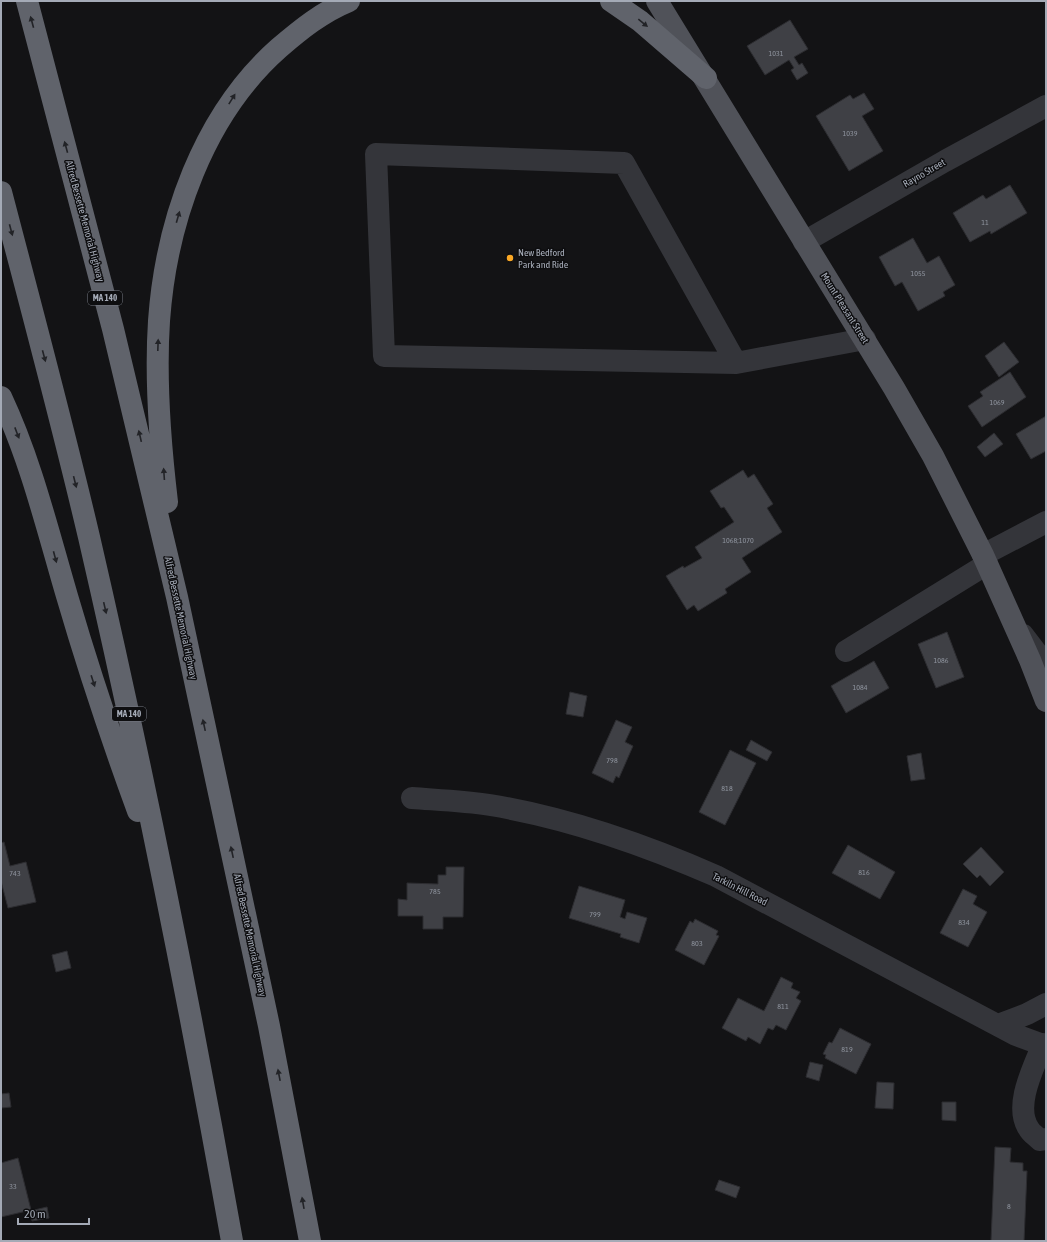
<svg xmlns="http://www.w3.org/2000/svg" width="1047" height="1242" viewBox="0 0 1047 1242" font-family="'Asap Condensed',sans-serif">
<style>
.building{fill:#3f4045;stroke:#2d2d31}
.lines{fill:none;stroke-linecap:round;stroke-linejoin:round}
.minor{stroke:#34353a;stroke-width:22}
.major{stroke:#505259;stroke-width:22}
.highway{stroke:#60636b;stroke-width:22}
.oneway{fill:#222327}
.poi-dot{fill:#fba825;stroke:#0e0e10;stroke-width:1.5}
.labels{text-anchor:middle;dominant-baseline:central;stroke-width:3;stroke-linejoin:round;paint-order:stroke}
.number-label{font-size:8px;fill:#8b909a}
.shield{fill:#0e0e10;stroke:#777b84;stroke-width:1}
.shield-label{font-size:9px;font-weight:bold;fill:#a4aab6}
.street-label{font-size:10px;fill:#a4aab6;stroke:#0e0e10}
.poi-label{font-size:10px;fill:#a4aab6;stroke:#0e0e10;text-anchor:start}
</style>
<rect width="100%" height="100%" fill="#131315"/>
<path class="building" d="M 790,20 L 808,49 L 794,57 L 799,65 L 802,63 L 808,73 L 797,80 L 791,70 L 794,68 L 789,60 L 765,75 L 747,46 Z
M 864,93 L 874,109 L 862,116 L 883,151 L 849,171 L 816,116 L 850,95 L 853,99 Z
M 1010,185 L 1027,213 L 991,234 L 990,231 L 970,242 L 953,213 L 983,195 L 986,199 Z
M 913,238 L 927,263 L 939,256 L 955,285 L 943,292 L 945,296 L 918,311 L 902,282 L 895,286 L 879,257 Z
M 1004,342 L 1019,362 L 999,377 L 985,356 Z
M 1010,372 L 1026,397 L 982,427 L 968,406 L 983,396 L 980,392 Z
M 1046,416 L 1046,451 L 1031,459 L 1016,434 Z
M 994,433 L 1003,444 L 985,457 L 977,447 Z
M 743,470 L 748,478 L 754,474 L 773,504 L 767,508 L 782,532 L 742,558 L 751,572 L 725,589 L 727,593 L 698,611 L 694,605 L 687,610 L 666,576 L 683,566 L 684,568 L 702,558 L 695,547 L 734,522 L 724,507 L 721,508 L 710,491 Z
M 947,632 L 964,677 L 936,688 L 918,644 Z
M 874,661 L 889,688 L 846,713 L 831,686 Z
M 570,692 L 587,696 L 583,717 L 566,714 Z
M 616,720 L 632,727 L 625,742 L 633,746 L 619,778 L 616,776 L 613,783 L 592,773 Z
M 751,740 L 772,752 L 767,761 L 746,750 Z
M 730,750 L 756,763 L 725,825 L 699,812 Z
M 921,753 L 925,779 L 911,781 L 907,756 Z
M 4,842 L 10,866 L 26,862 L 36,902 L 8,908 L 1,881 L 1,843 Z
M 848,845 L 895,872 L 880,899 L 832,873 Z
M 981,847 L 1004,872 L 990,886 L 980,875 L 977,878 L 963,864 Z
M 446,867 L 464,867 L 463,917 L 443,917 L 443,929 L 423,929 L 423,916 L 398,916 L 398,899 L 407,900 L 407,883 L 438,884 L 438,875 L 446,875 Z
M 579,886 L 625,900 L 620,917 L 625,919 L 627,912 L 647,918 L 639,943 L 620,937 L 621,934 L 569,918 Z
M 963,889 L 977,896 L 973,904 L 987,912 L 968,947 L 940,933 Z
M 695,919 L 718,931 L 716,935 L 719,936 L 704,965 L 675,950 L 690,921 L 693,923 Z
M 67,951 L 71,968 L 56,972 L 52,955 Z
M 781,977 L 793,983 L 791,988 L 800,992 L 796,998 L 801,1001 L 786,1030 L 776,1025 L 773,1030 L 768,1028 L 760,1044 L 748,1037 L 746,1041 L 722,1028 L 738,998 L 764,1011 Z
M 840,1028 L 871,1044 L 856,1074 L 825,1058 L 826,1055 L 823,1054 L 829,1042 L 832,1043 Z
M 810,1062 L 823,1065 L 819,1081 L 806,1077 Z
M 877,1082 L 894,1083 L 893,1109 L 875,1108 Z
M 9,1093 L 11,1107 L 1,1108 L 1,1094 Z
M 942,1102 L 956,1102 L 956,1121 L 942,1120 Z
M 995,1147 L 1011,1148 L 1010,1162 L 1023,1163 L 1023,1171 L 1027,1171 L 1024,1241 L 991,1241 Z
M 18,1158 L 31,1210 L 1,1217 L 1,1163 Z
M 719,1180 L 740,1187 L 736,1198 L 715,1190 Z
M 47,1207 L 49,1218 L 32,1221 L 30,1211 Z"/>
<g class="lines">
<path class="minor" d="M 804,242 L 945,161 L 1046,106
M 736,363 L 384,356 L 376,154 L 624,163 L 736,363 L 865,339
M 983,555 L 1046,522
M 1023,635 L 1046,665
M 846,651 L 987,564
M 412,798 C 438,800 464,801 490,805 C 569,818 643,844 716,876 L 1016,1035 L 1046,1046
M 998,1025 L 1027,1014 L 1046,1004
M 1043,1044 C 1034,1067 1013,1106 1029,1129 C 1031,1133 1036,1136 1040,1140 L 1046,1139"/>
<path class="major" d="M 657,1 L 894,388 L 933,456 L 983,555 L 1030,660 L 1046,701"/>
<path class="highway" d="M 27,1 L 113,329 L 177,597 L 269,1026 L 310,1241
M 611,1 L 640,21 L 706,78
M 1,192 C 31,307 62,422 89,537 C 143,771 190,1005 232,1241
M 1,397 C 31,461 47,528 67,596 C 88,668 112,740 138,811
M 167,502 C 160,443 155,381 159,321 C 166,222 203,115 279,48 C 300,30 322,12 349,1"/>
</g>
<defs><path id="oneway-solid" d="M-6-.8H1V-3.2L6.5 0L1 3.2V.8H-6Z"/></defs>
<g class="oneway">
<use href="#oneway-solid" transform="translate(32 22) rotate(-105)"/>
<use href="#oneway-solid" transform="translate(643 23) rotate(39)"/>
<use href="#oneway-solid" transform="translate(232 99) rotate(-58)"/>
<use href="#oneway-solid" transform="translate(66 147) rotate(-105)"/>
<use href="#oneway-solid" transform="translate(178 217) rotate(-74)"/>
<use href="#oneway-solid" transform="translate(11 230) rotate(75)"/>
<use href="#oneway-solid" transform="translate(158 345) rotate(-88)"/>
<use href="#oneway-solid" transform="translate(44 356) rotate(75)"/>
<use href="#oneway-solid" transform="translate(17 433) rotate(69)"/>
<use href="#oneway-solid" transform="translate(140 436) rotate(-103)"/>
<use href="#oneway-solid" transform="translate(164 474) rotate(-94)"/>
<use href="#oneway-solid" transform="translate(75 482) rotate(76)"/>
<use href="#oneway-solid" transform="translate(55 557) rotate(75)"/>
<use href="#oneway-solid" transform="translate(105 608) rotate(77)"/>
<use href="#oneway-solid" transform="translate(93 681) rotate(72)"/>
<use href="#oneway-solid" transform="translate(204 725) rotate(-102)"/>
<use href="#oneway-solid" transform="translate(232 852) rotate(-102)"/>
<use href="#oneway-solid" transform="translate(279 1075) rotate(-101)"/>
<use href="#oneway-solid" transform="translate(303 1203) rotate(-100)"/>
</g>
<circle class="poi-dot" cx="510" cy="258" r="4"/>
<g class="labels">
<g class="number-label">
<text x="776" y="53">1031</text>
<text x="850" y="133">1039</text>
<text x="985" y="222">11</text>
<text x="918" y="273">1055</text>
<text x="997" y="402">1069</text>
<text x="738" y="540">1068;1070</text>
<text x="941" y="660">1086</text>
<text x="860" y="687">1084</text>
<text x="612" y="760">798</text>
<text x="727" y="788">818</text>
<text x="864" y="872">816</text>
<text x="15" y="873">743</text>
<text x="435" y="891">785</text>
<text x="595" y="914">799</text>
<text x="964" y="922">834</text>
<text x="697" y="943">803</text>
<text x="783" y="1006">811</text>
<text x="847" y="1049">819</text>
<text x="13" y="1186">33</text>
<text x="1009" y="1206">8</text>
</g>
<g class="shield">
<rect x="88" y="291" width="34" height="14" rx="3"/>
<rect x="112" y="707" width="34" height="14" rx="3"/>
</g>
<g class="shield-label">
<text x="105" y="298">MA 140</text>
<text x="129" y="714">MA 140</text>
</g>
<g class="street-label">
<text transform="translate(924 173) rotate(-30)">Rayno Street</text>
<text transform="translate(85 221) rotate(75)">Alfred Bessette Memorial Highway</text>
<text transform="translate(845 308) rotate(58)">Mount Pleasant Street</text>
<text transform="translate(181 618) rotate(78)">Alfred Bessette Memorial Highway</text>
<text transform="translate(740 889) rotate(27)">Tarkiln Hill Road</text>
<text transform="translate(250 935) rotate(78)">Alfred Bessette Memorial Highway</text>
</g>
<g class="poi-label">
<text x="518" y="252">New Bedford<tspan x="518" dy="12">Park and Ride</tspan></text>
</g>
</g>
<rect width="1047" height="1242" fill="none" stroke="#a4aab6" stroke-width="4"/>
<path d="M18 1218v6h71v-6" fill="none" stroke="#a4aab6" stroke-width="2"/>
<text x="24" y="1218" font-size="12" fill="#a4aab6" stroke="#0e0e10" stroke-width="3" paint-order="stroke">20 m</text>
</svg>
